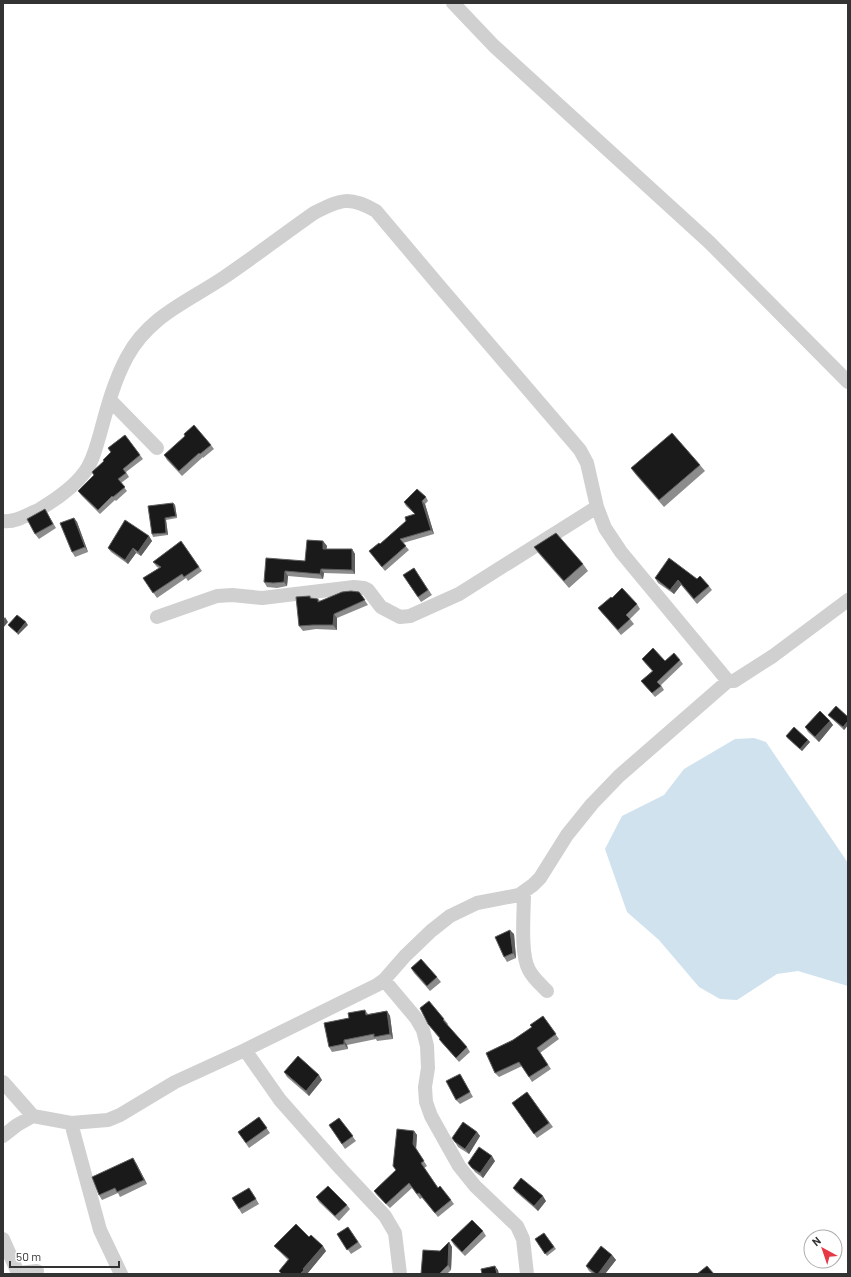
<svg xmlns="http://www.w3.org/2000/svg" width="851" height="1277" viewBox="0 0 851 1277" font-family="Barlow,sans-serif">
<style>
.water{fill:#cfe2ee}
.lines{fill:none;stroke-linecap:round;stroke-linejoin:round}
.street{stroke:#d0d0d0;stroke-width:14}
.wall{fill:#8c8c8c}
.shaded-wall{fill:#5f5f5f}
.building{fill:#1a1a1a;stroke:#5f5f5f}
</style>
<rect width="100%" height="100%" fill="#fff"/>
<path class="water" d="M 754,738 L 766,742 L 848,863 L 848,986 L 798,971 L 777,974 L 737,1000 L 720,999 L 699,987 L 659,940 L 627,912 L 605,849 L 622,816 L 664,795 L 684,769 L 735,739 Z"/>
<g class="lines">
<path class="street" d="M 453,3 L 494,46 L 709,242 L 848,382
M 110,400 L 157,448
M 3,521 C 15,523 29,514 40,509 C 55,500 73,488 84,473 C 93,462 96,447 100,434 C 107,408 114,381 127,357 C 149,316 187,302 223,278 C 254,257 284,234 314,213 C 341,199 350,196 376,211 L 441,288 L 580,450 L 587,463 L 597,507 L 605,528 L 621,552 L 728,681
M 157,617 L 217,596 L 232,595 L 262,598 L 354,587 L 364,588 L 368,590 L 381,607 L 400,617 L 410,616 L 459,594 L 597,507
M 524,893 C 524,912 520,954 529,970 C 533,978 541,985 547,991
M 384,980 L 416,1018 L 423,1030 L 427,1046 L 428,1068 L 425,1087 L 426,1102 L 431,1116 L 459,1166 L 475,1186 L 517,1226 L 523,1239 L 527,1274
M 245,1050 L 280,1100 L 341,1169 L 385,1216 L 395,1233 L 400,1274
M 3,1082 L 33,1116
M 71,1123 L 100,1230 L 121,1274
M 3,1136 L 17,1125 L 33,1116 L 71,1123 L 108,1120 L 120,1115 L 175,1082 L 245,1050 L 377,985 L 384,980 L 405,956 L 431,931 L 450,916 L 477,903 L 519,895 L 533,885 L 540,878 L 567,835 L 592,804 L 619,776 L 728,681 L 734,681 L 773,656 L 848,600
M 3,1239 L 18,1273 L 37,1271"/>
</g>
<path class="wall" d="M 125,435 L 143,459 L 126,472 L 129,477 L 121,483 L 127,491 L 116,501 L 115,500 L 100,514 L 81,495 L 78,491 L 94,475 L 92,472 L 104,461 L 111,453 L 108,448 Z
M 211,445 L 214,449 L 203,458 L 203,457 L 182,476 L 167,460 L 164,455 Z
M 700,465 L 705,471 L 664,507 L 636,475 L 631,468 Z
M 426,497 L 428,501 L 425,504 L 434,534 L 403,543 L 409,550 L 385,571 L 369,551 L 380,544 L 415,514 L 406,506 L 404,502 Z
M 173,503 L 175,505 L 177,518 L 166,520 L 168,535 L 153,537 L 152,534 Z
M 45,509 L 56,528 L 39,539 L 35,534 Z
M 74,518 L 77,522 L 88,552 L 75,557 L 72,552 Z
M 149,536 L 152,541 L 141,556 L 136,553 L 128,564 L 111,552 L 108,548 Z
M 181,541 L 202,571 L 188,581 L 186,578 L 157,598 L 143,578 L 159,568 L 157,567 L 153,562 Z
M 323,541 L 327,546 L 326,549 L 352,549 L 355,554 L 355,574 L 324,573 L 323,579 L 288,576 L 287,586 L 277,588 L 267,587 L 264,582 L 305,561 Z
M 534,547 L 583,564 L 588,571 L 569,588 L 539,554 Z
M 414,568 L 432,595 L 421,602 L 403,575 Z
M 655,578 L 697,579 L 709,586 L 712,590 L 697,604 L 681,585 L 674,594 L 658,583 Z
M 359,592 L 368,605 L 337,618 L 337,630 L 316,629 L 303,631 L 299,626 L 310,596 L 311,598 L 318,599 L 320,601 Z
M 612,598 L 637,604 L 640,609 L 630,619 L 634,624 L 621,635 L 602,613 L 598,608 Z
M 642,659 L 665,661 L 680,660 L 683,664 L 661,685 L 664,690 L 655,697 L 641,681 L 652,671 L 645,663 Z
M 828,715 L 848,717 L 848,725 L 844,730 L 830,717 Z
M 830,721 L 833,725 L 819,742 L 808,732 L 805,727 Z
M 786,736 L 808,740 L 810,742 L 802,751 L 787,738 Z
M 514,934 L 516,958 L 507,962 L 504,957 Z
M 411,968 L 437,977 L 441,982 L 430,991 L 414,973 Z
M 365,1010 L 368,1014 L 387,1011 L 390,1016 L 393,1039 L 377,1041 L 376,1039 L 347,1045 L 348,1049 L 332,1052 L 329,1047 L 349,1018 Z
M 543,1016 L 559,1039 L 540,1053 L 551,1069 L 532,1082 L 522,1066 L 499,1077 L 495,1073 L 513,1040 L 532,1027 Z
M 444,1019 L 448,1024 L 447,1025 L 467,1047 L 470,1052 L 459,1062 L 442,1043 L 439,1039 L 439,1038 L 428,1024 Z
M 284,1072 L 322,1080 L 309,1096 L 287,1077 Z
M 463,1079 L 473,1097 L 460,1104 L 456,1100 Z
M 527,1092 L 553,1127 L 537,1138 L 512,1103 Z
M 259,1117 L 270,1133 L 249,1148 L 238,1132 Z
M 339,1118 L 356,1141 L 345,1149 L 329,1125 Z
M 414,1131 L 417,1135 L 416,1149 L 427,1166 L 424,1168 L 438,1188 L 451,1200 L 454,1204 L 438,1217 L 422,1198 L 420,1199 L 412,1188 L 390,1208 L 377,1195 L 374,1191 L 396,1170 Z
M 477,1132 L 480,1136 L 469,1154 L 458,1147 L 455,1142 Z
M 495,1161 L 483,1178 L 475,1172 L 468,1163 Z
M 136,1163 L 147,1184 L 120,1197 L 118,1193 L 102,1200 L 99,1195 Z
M 513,1188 L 546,1201 L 538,1211 L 516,1192 Z
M 252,1192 L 259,1204 L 242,1214 L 239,1209 Z
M 316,1197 L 347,1205 L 350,1209 L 339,1221 L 319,1202 Z
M 348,1227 L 362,1247 L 351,1254 L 337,1234 Z
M 483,1231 L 486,1236 L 465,1256 L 454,1245 L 451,1240 Z
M 544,1233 L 556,1249 L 547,1256 L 535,1239 Z
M 309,1237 L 326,1251 L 307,1274 L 280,1274 L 280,1273 L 279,1271 L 288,1260 L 274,1246 Z
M 449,1242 L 452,1247 L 451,1270 L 447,1274 L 421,1274 L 440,1251 Z
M 612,1255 L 616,1260 L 605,1274 L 593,1274 L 589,1271 L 586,1266 Z"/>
<path class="shaded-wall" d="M 422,501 L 425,504 L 434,534 L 431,530 Z
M 173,503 L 175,505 L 177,518 L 176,516 Z
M 74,518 L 77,522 L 88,552 L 85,547 Z
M 165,518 L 166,520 L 168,535 L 166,533 Z
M 149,536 L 152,541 L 141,556 L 138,552 Z
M 323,541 L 327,546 L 326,553 L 323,549 Z
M 133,548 L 136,553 L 128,564 L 125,560 Z
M 352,549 L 355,554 L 355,574 L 352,570 Z
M 321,569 L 324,573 L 323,579 L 320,574 Z
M 285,571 L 288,576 L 287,586 L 284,582 Z
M 678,580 L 681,585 L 674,594 L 670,590 Z
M 334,614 L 337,618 L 337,630 L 333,625 Z
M 5,617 L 8,622 L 3,628 L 3,620 Z
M 26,622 L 28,625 L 18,635 L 17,633 Z
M 830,721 L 833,725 L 819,742 L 815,737 Z
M 848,721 L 848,725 L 844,730 L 843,727 Z
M 808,740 L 810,742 L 802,751 L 800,749 Z
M 510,930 L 514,934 L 516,958 L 513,953 Z
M 387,1011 L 390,1016 L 393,1039 L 390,1034 Z
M 344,1040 L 347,1045 L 348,1049 L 344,1044 Z
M 319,1075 L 322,1080 L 309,1096 L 306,1091 Z
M 414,1131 L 417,1135 L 416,1149 L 427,1166 L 413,1144 Z
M 477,1132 L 480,1136 L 469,1154 L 465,1149 Z
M 492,1156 L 495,1161 L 483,1178 L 480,1173 Z
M 133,1158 L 136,1163 L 147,1184 L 144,1180 Z
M 543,1196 L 546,1201 L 538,1211 L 534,1206 Z
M 449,1242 L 452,1247 L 451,1270 L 448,1265 Z
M 323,1246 L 326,1251 L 307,1274 L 300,1274 L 303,1269 Z
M 612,1255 L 616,1260 L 605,1274 L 598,1274 Z
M 495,1266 L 498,1270 L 499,1274 L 497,1274 Z"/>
<path class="building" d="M 194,425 L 211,445 L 200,454 L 199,453 L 179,471 L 164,455 L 185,436 L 184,434 Z
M 672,433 L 700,465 L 659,500 L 631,468 Z
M 125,435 L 140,455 L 123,469 L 126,473 L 118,479 L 125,487 L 113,497 L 112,496 L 98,510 L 78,491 L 94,475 L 92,472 L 104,461 L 103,460 L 111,452 L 108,448 Z
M 417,489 L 426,497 L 422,501 L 431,530 L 400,539 L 406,546 L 382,567 L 369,551 L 379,543 L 380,544 L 406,521 L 405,517 L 415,514 L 404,502 Z
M 173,503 L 176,516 L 165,518 L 166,533 L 152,534 L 148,506 Z
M 45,509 L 53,524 L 35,534 L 27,519 Z
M 74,518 L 85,547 L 72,552 L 60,523 Z
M 125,520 L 149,536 L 138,552 L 133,548 L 125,560 L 108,548 Z
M 556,533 L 583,564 L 564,581 L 534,547 Z
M 307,540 L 323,541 L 323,549 L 352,549 L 352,570 L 321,569 L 320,574 L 285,571 L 284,582 L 273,583 L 264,582 L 266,558 L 305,561 Z
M 181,541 L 199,567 L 184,577 L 182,574 L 153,593 L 143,578 L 161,567 L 153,562 Z
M 669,558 L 697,579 L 700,576 L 709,586 L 694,599 L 678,580 L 670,590 L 655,578 Z
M 414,568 L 428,590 L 418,597 L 403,575 Z
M 622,588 L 637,604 L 626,615 L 630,619 L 618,630 L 598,608 L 611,597 L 612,598 Z
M 351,591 L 359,592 L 365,600 L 334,614 L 333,625 L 313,625 L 299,626 L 296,597 L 310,596 L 310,598 L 318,599 L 318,602 L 342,592 Z
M 17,615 L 26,622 L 17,633 L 8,625 Z
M 653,648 L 665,661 L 674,653 L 680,660 L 657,682 L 661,686 L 652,693 L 641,681 L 653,671 L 642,659 Z
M 836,706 L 848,717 L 848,721 L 843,727 L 828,715 Z
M 820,711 L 830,721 L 815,737 L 805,727 Z
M 794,727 L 808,740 L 800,749 L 786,736 Z
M 510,930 L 513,953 L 504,957 L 495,937 Z
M 421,959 L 437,977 L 427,986 L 411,968 Z
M 429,1001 L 444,1019 L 443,1020 L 467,1047 L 456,1058 L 439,1039 L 440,1038 L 428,1024 L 420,1008 Z
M 365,1010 L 366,1015 L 387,1011 L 390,1034 L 374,1037 L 374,1034 L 344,1040 L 344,1044 L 329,1047 L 324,1023 L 349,1018 L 348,1013 Z
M 543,1016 L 556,1034 L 537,1048 L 548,1065 L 529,1077 L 519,1062 L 495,1073 L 486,1053 L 513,1040 L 532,1027 L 530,1025 Z
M 298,1056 L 319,1075 L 306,1091 L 284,1072 Z
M 460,1074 L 470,1092 L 456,1100 L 446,1081 Z
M 527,1092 L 549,1123 L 534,1134 L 512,1103 Z
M 259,1117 L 267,1128 L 246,1143 L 238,1132 Z
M 339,1118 L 353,1136 L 342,1144 L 329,1125 Z
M 463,1122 L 477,1132 L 465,1149 L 455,1142 L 452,1138 Z
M 397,1129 L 414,1131 L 413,1144 L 424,1161 L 421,1163 L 438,1188 L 440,1186 L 451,1200 L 435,1213 L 419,1193 L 417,1194 L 409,1183 L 386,1204 L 374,1191 L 396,1170 L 393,1166 Z
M 479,1147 L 492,1156 L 480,1173 L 472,1168 L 468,1163 Z
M 133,1158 L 144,1180 L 117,1192 L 115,1188 L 99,1195 L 92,1177 Z
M 521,1178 L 543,1196 L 534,1206 L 513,1188 Z
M 328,1186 L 347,1205 L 335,1216 L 316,1197 Z
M 249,1188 L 256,1199 L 239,1209 L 232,1198 Z
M 472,1220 L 483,1231 L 462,1252 L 451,1240 Z
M 296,1224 L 309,1237 L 311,1235 L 323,1246 L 303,1269 L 304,1270 L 300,1274 L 280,1274 L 281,1273 L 279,1271 L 289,1259 L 274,1246 Z
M 348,1227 L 358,1242 L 347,1250 L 337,1234 Z
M 544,1233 L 554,1247 L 545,1254 L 535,1239 Z
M 449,1242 L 448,1265 L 439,1274 L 421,1274 L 423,1250 L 440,1251 Z
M 601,1246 L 612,1255 L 598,1274 L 596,1274 L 586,1266 Z
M 495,1266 L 497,1274 L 482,1274 L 481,1269 Z
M 707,1266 L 714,1274 L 697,1274 Z"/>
<rect width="851" height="1277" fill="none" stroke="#333333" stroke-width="8"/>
<g transform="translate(823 1249) rotate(320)"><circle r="19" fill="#ffffff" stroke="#adadad"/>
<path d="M0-3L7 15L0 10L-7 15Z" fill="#e63946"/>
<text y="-6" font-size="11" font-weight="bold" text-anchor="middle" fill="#333333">N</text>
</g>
<path d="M10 1261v6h109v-6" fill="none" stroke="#333333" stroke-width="2"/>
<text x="16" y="1261" font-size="12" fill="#333333" stroke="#ffffff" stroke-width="3" paint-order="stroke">50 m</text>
</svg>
